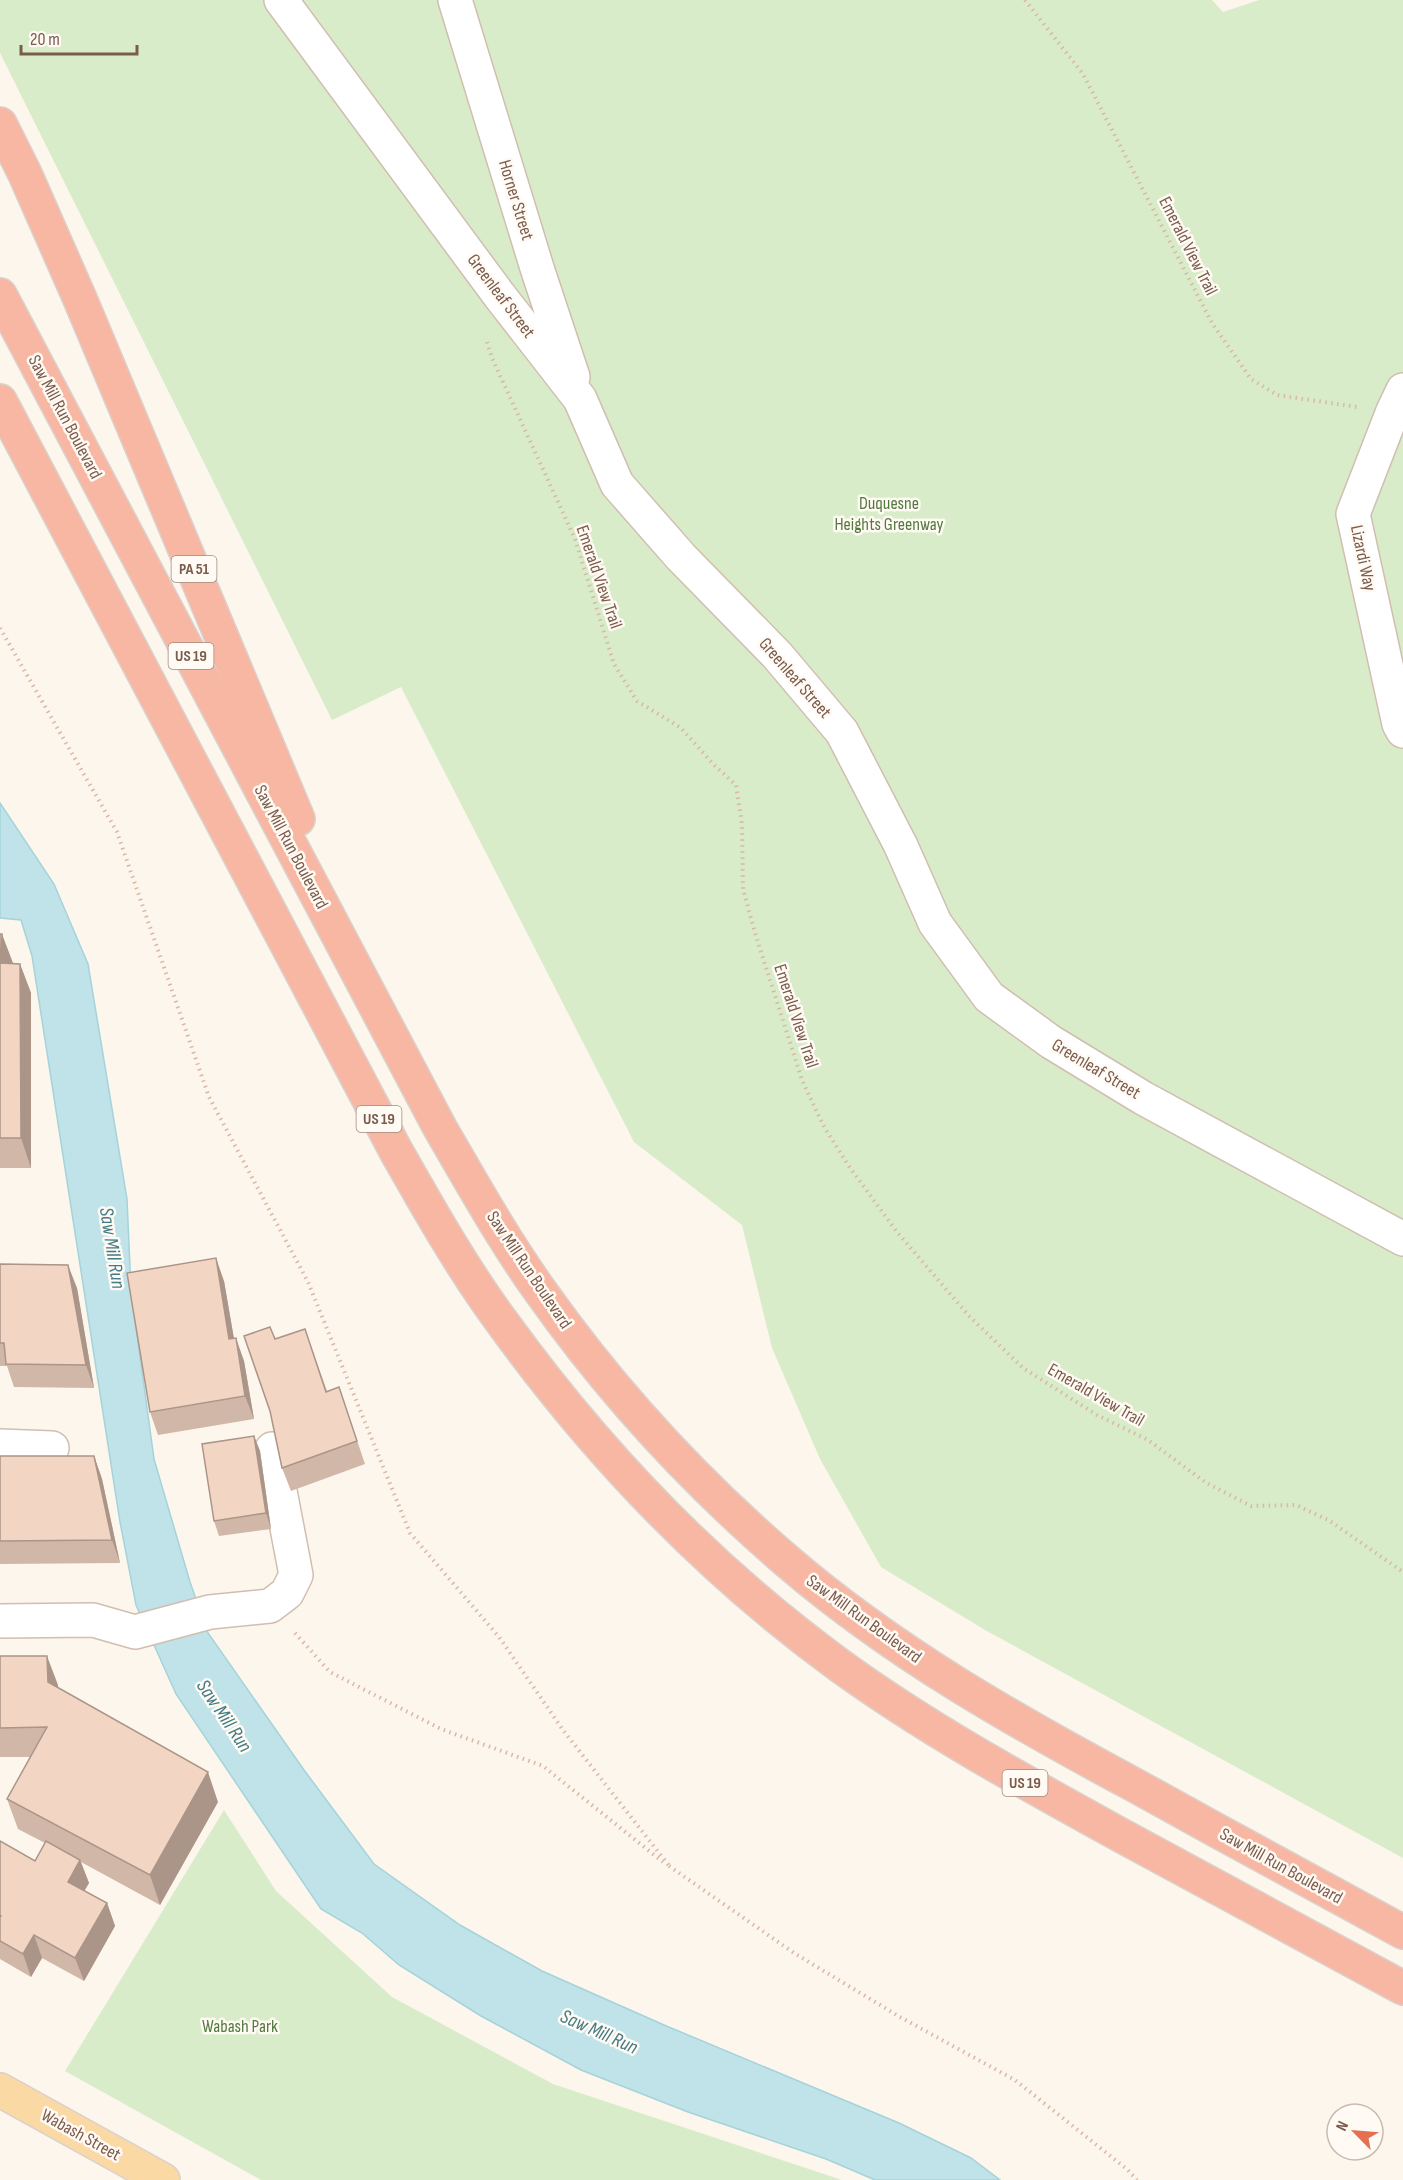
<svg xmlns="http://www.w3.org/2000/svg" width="1403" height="2180" viewBox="0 0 1403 2180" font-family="'Sofia Sans Condensed',sans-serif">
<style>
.green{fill:#d8ecc9}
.water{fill:#bfe3e8;stroke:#a5d3da;stroke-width:1.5}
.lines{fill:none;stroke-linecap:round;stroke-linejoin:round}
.minor-casing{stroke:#d1beb0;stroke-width:36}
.major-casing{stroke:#dad1cd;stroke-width:36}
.highway-casing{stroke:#dad1cd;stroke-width:36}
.path{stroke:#d9b8a5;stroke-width:4;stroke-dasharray:1.5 4.5;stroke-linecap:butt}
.minor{stroke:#fff;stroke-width:33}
.major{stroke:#fbd9a5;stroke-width:33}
.highway{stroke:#f7b7a3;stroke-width:33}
.wall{fill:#d1b7a8}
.shaded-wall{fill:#aa9588}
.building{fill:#f3d5c3;stroke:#aa9588;stroke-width:1.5}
.labels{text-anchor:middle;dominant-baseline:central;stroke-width:5;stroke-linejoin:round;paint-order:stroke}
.shield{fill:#fffaf3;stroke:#a28b7f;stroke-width:1.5}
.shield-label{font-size:16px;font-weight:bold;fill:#7a5c4d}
.street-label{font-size:18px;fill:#7a5c4d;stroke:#fffaf3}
.park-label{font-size:18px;fill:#537a41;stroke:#fffaf3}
.water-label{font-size:20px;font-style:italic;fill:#437c86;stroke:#fffaf3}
</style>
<rect width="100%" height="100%" fill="#fdf6ec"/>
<path class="green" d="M 0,0 L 1212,0 L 1223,12 L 1259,0 L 1403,0 L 1403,1858 L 985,1630 L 881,1567 L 820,1459 L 772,1348 L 742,1225 L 634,1142 L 401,687 L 332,720 L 0,53 Z
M 224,1810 L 276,1891 L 392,1997 L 553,2084 L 842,2180 L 261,2180 L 65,2071 Z"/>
<path class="water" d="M 0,803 L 54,884 L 88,964 L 127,1199 L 131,1290 L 154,1459 L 190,1582 L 208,1633 L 304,1770 L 374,1864 L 460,1925 L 542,1971 L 664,2025 L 899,2123 L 971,2158 L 1000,2180 L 875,2180 L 826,2159 L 688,2112 L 581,2070 L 481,2016 L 399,1965 L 362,1933 L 321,1909 L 176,1694 L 136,1605 L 120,1522 L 32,956 L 21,920 L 0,918 Z"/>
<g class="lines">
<g class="minor-casing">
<path id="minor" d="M 281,0 L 499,295 L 580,399 L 617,484 L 681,557 L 777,655 L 842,732 L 901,846 L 935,923 L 989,997 L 1051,1042 L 1143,1098 L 1403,1239
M 455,0 L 537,268 L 573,377
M 1403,390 L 1393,411 L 1353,514 L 1399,724 L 1403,731
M 0,1446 L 52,1448
M 0,1621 L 93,1620 L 135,1632 L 210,1612 L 270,1606 L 287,1593 L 296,1575 L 272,1449"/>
</g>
<g class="major-casing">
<path id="major" d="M 0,2090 L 163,2180"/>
</g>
<g class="highway-casing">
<path id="highway" d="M 0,124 L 25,174 L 80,299 L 298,819
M 0,295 L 440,1128 C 472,1183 503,1239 541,1292 C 611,1391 695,1482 787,1561 C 894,1653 1015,1721 1138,1787 C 1226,1836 1315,1884 1403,1932
M 0,401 L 396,1151 C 429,1209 462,1268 502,1322 C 596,1452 709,1570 839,1665 C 930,1731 1028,1784 1126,1838 C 1218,1888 1311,1938 1403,1988"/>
</g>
<path class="path" d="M 1025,0 L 1083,74 L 1212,323 L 1251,379 L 1277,395 L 1357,407
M 487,342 L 492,358 L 575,539 L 614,664 L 637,701 L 681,728 L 714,765 L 736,785 L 742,824 L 743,889 L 755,933 L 802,1080 L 823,1125 L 848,1165 L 897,1232 L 969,1316 L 1023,1368 L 1097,1415 L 1148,1440 L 1205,1482 L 1251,1506 L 1296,1505 L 1330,1521 L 1403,1572
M 0,628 L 117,832 L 209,1097 L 308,1282 L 410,1533 L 499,1637 L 563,1730 L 670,1867
M 295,1633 L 330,1672 L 441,1729 L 543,1766 L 663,1862
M 669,1866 L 794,1953 L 900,2017 L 1015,2080 L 1128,2170 L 1137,2180"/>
<use href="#minor" class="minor"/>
<use href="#major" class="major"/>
<use href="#highway" class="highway"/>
</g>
<path class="wall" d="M 0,934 L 13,964 L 20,964 L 31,993 L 31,1168 L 0,1168 Z
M 0,1264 L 77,1288 L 94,1388 L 14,1387 L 7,1366 L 0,1366 Z
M 224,1281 L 234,1339 L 244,1361 L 254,1419 L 158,1435 L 150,1412 Z
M 275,1339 L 313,1352 L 327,1391 L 339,1387 L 365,1464 L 291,1491 L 282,1468 Z
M 254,1436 L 260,1451 L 271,1529 L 219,1536 L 214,1521 Z
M 0,1456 L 94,1456 L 102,1479 L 120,1563 L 0,1564 Z
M 0,1656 L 58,1685 L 58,1687 L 218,1802 L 160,1905 L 81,1862 L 89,1883 L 84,1891 L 107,1903 L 115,1926 L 84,1981 L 42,1958 L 31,1977 L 0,1959 L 0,1841 L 35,1861 L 45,1843 L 18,1829 L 7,1799 L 30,1757 L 0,1757 Z"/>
<path class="shaded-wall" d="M 2,934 L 13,963 L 1,963 Z
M 20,964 L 31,993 L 31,1168 L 21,1138 Z
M 216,1258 L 224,1281 L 238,1362 L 229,1339 Z
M 68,1265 L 77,1288 L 94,1388 L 86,1365 Z
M 236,1338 L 244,1361 L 254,1419 L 245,1396 Z
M 254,1436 L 260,1451 L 271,1529 L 266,1513 Z
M 94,1456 L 102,1479 L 120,1563 L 112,1540 Z
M 47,1656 L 58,1685 L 59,1711 L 48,1682 Z
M 208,1772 L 218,1802 L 160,1905 L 150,1875 Z
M 80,1860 L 89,1883 L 76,1905 L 68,1882 Z
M 107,1903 L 115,1926 L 84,1981 L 75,1958 Z
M 34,1935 L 42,1958 L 31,1977 L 23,1954 Z"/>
<path class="building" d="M 0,934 L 2,934 L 1,963 L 20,964 L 21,1138 L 0,1138 Z
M 216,1258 L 229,1339 L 236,1338 L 245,1396 L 150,1412 L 127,1273 Z
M 0,1264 L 68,1265 L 86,1365 L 6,1364 L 4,1343 L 0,1343 Z
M 270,1327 L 275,1339 L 305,1329 L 326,1392 L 339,1387 L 357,1441 L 282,1468 L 270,1411 L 244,1336 Z
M 254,1436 L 266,1513 L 214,1521 L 202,1444 Z
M 0,1456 L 94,1456 L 112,1540 L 0,1541 Z
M 0,1656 L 47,1656 L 48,1682 L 208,1772 L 150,1875 L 7,1799 L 47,1727 L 0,1728 Z
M 0,1841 L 35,1861 L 46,1841 L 80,1860 L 68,1882 L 107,1903 L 75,1958 L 34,1935 L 23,1954 L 0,1941 L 0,1917 L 1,1916 L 0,1915 Z"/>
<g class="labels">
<g class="shield">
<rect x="171.5" y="556" width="45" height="26" rx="4.5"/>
<rect x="168.5" y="643" width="45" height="26" rx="4.5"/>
<rect x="356.5" y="1106" width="45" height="26" rx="4.5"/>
<rect x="1002.5" y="1770" width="45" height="26" rx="4.5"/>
</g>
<g class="shield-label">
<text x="194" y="569">PA 51</text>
<text x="191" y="656">US 19</text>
<text x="379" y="1119">US 19</text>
<text x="1025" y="1783">US 19</text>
</g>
<g class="street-label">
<text transform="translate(516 200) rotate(73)">Horner Street</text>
<text transform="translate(1188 246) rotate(63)">Emerald View Trail</text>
<text transform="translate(501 296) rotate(53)">Greenleaf Street</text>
<text transform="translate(65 417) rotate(62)">Saw Mill Run Boulevard</text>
<text transform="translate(1363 558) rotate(78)">Lizardi Way</text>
<text transform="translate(599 577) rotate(71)">Emerald View Trail</text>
<text transform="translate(795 678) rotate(49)">Greenleaf Street</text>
<text transform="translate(291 847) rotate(62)">Saw Mill Run Boulevard</text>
<text transform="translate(796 1016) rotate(72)">Emerald View Trail</text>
<text transform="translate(1096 1069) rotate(31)">Greenleaf Street</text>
<text transform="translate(529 1270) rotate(56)">Saw Mill Run Boulevard</text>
<text transform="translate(1096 1395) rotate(30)">Emerald View Trail</text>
<text transform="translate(864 1619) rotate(36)">Saw Mill Run Boulevard</text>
<text transform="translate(1281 1866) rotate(29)">Saw Mill Run Boulevard</text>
<text transform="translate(81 2135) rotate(29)">Wabash Street</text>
</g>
<g class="park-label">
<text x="889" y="503">Duquesne<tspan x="889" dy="21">Heights Greenway</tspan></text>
<text x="240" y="2026">Wabash Park</text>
</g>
<g class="water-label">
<text transform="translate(112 1248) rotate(81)">Saw Mill Run</text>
<text transform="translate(224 1716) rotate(56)">Saw Mill Run</text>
<text transform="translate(599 2032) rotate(24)">Saw Mill Run</text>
</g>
</g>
<g transform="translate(1355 2132) rotate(295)"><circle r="28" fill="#fffaf3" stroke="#cabbb1" stroke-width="1.5"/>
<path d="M0-4.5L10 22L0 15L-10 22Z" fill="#e76f51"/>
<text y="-9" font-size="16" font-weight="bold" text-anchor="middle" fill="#7a5c4d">N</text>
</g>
<path d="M21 45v9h116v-9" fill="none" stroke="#7a5c4d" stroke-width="3"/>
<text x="30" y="45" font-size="18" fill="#7a5c4d" stroke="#fffaf3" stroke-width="4.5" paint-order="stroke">20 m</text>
</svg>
